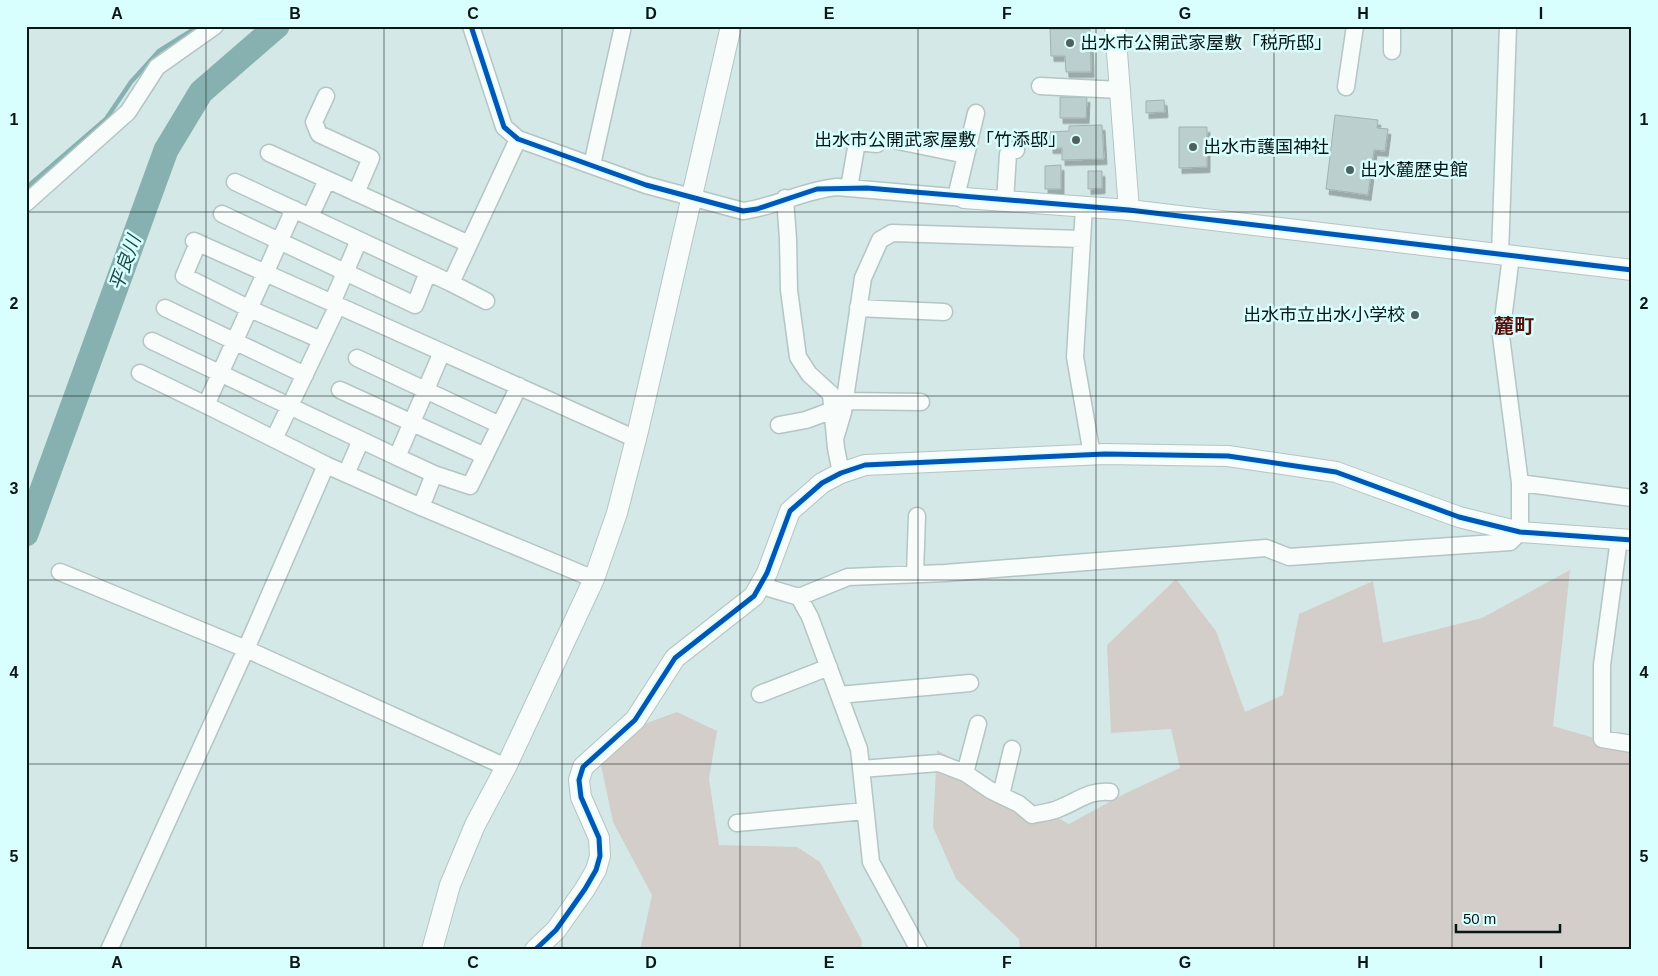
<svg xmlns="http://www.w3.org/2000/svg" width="1658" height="976" viewBox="0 0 1658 976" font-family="Helvetica,'Noto Sans JP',sans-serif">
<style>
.green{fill:#d4ceca}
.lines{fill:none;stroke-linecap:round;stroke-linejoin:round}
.stream{stroke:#87b1b0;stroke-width:4.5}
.river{stroke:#87b1b0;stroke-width:25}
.building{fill:#bbcfce;stroke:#a2b2b1;filter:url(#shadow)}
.minor-casing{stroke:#b4c5c4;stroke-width:19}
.tertiary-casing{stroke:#b4c5c4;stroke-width:22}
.minor{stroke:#f8fcfb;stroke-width:16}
.tertiary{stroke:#f8fcfb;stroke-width:20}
.cycleway-casing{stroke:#d8fefd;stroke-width:8}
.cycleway{stroke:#0057b8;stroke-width:5}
.grid{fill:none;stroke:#081616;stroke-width:1;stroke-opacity:0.55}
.poi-dot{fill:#4f605f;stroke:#d8fefd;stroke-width:2}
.labels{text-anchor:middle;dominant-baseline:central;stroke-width:5;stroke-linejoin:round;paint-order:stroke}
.poi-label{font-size:18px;fill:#081616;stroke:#d8fefd;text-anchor:start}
.water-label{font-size:19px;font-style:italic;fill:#1b4a49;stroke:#d8fefd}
.quarter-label{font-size:20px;font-weight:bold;fill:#55120c;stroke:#d8fefd}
.neatline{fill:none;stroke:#081616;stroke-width:2}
.grid-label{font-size:16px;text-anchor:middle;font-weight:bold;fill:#081616}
</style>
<defs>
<filter id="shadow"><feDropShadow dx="3" dy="5.5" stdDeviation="0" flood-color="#0004"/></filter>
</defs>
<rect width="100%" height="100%" fill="#d3e8e7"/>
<path class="green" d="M 1570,570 L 1553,726 L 1632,749 L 1632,950 L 1020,950 L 1019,939 L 956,879 L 933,827 L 937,750 L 1069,824 L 1126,793 L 1180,768 L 1171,729 L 1111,733 L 1107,645 L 1176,579 L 1216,631 L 1245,712 L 1283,695 L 1299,614 L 1373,581 L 1383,643 L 1482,618 Z
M 677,712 L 717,731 L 709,779 L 719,845 L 797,847 L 820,862 L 862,941 L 861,950 L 640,950 L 652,895 L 613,822 L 600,760 L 644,724 Z"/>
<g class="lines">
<path class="stream" d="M 26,188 L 106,119 L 131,82 L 159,51 L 199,26"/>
<path class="river" d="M 26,534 L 166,150 L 201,92 L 277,26"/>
</g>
<path class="building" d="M 1050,29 L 1090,29 L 1091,72 L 1066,72 L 1065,56 L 1051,56 Z
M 1060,97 L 1087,97 L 1086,118 L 1060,118 Z
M 1164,100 L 1165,112 L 1146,113 L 1146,101 Z
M 1335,115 L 1378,120 L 1377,128 L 1388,129 L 1385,151 L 1374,150 L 1368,195 L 1326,189 Z
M 1102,125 L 1104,159 L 1062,160 L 1062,148 L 1050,148 L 1050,132 L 1069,131 L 1069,126 Z
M 1179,127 L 1207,127 L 1207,167 L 1179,168 Z
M 1061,165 L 1061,189 L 1045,189 L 1045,166 Z
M 1088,171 L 1102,171 L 1102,188 L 1088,189 Z"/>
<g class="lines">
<g class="minor-casing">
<path id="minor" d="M 471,26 L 504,127 L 518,139 L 646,185 L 743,211 C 775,207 804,190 837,187 L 964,198
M 1392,51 L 1392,26
M 1040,86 L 1120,90
M 1346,87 L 1355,26
M 326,96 L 314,122 L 319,134 L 371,158 L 356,193
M 898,141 L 966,155
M 269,153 L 469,244
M 592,165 L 623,26
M 235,182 L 451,283 L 518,139
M 849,188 L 857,142 L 877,144
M 956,197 L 976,113
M 785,198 L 788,239 L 789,290 L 798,357 L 809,374 L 831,394 L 836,448 L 841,473
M 1005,201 L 1008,154 L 1010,151 L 1016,150
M 26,203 L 128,112 L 157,67 L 215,26
M 1084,207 L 1075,357 L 1092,455
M 294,209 L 206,405 L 326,465
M 222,214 L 415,305 L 428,272
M 310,217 L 327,180
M 194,241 L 636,439
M 198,243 L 184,276 L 250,309 L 321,340
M 1500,255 L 1508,26
M 451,283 L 486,301
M 332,303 L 359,240
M 165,308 L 305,375
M 858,308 L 944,312
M 152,341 L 397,457 L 442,352
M 357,358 L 500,425
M 140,373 L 206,405
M 340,390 L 485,456
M 845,401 L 921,402
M 779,425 L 806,420 L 833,410
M 274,439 L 338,305
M 835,439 L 843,412 L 863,278 L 880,240 L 892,233 L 1082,239
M 397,457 L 434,474 L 421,507
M 346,474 L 361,440
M 434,474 L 470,486 L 519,386
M 1520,483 L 1632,498
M 1619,539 L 1602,665 L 1602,739 L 1632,744
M 60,572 L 246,649 L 506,767
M 915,574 L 917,516
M 762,586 L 799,597 L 848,577 L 945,573 L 1266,548 L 1289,557 L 1510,542 L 1520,532 L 1520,483 L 1501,336 L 1511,256
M 799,597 L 810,617 L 859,749 L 871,862 L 919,950
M 760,694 L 829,667
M 839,695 L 970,683
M 861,769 L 939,763 L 965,773 L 990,790 L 1019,804 L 1032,815 C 1041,813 1052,812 1060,808 C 1078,801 1089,790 1110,792
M 965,773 L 978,724
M 1001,795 L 1012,749
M 737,823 L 865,811
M 109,950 L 246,649 L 326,465 L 421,507 L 594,579"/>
</g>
<g class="tertiary-casing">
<path id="tertiary" d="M 1115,26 L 1129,210
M 964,198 L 1129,210 L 1632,270
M 432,950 L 450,885 L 475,825 L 506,767 L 594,579 L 617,513 L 638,431 L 731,26
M 535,950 L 556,930 L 585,889 L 596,870 L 600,856 L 599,838 L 581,797 L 579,780 L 583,767 L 635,720 L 675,658 L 754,596 L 767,573 L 790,511 L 822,483 L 841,473 L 865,465 L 1105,454 L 1228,456 L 1336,472 L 1459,517 L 1520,532 L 1632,540"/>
</g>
<use href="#minor" class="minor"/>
<use href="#tertiary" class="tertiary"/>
<g class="cycleway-casing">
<path id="cycleway" d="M 471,26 L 504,127 L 518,139 L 646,185 L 743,211 L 757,209 L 817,189 L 867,188 L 1129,210 L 1632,270
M 535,950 L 556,930 L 585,889 L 596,870 L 600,856 L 599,838 L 581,797 L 579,780 L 583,767 L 635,720 L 675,658 L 754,596 L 767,573 L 790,511 L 822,483 L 841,473 L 865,465 L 1105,454 L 1228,456 L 1336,472 L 1459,517 L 1520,532 L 1632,540"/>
</g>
<use href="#cycleway" class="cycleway"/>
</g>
<path class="grid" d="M 206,26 L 206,950M 384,26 L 384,950M 562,26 L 562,950M 740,26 L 740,950M 918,26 L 918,950M 1096,26 L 1096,950M 1274,26 L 1274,950M 1452,26 L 1452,950M 26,212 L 1632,212M 26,396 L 1632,396M 26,580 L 1632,580M 26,764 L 1632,764"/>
<g class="poi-dot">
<circle cx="1070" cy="43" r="5"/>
<circle cx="1076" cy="140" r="5"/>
<circle cx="1193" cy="147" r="5"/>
<circle cx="1350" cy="170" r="5"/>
<circle cx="1415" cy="315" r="5"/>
</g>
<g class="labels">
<g class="poi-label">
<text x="1080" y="43">出水市公開武家屋敷「税所邸」</text>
<text x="1066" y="140" text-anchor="end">出水市公開武家屋敷「竹添邸」</text>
<text x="1203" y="147">出水市護国神社</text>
<text x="1360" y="170">出水麓歴史館</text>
<text x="1405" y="315" text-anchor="end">出水市立出水小学校</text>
</g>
<g class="water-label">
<text transform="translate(125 263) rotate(-70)">平良川</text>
</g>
<g class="quarter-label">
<text x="1514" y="326">麓町</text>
</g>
</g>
<rect width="1658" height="976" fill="none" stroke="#d8fefd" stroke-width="55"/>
<path d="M1456 924v8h104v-8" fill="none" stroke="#081616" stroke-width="2.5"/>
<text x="1463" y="924" font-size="15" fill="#081616" stroke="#d8fefd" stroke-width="4" paint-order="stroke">50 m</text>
<rect x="28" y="28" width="1602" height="920" class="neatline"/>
<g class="grid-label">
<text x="117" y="19">A</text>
<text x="295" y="19">B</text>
<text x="473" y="19">C</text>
<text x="651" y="19">D</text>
<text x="829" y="19">E</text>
<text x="1007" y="19">F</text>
<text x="1185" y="19">G</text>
<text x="1363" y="19">H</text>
<text x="1541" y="19">I</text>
<text x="14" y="125">1</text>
<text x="1644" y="125">1</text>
<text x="14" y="309">2</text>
<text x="1644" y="309">2</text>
<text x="14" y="494">3</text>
<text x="1644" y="494">3</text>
<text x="14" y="678">4</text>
<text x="1644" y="678">4</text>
<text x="14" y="862">5</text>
<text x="1644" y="862">5</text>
<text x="117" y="968">A</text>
<text x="295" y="968">B</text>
<text x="473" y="968">C</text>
<text x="651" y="968">D</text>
<text x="829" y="968">E</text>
<text x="1007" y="968">F</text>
<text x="1185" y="968">G</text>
<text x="1363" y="968">H</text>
<text x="1541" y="968">I</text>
</g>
</svg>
